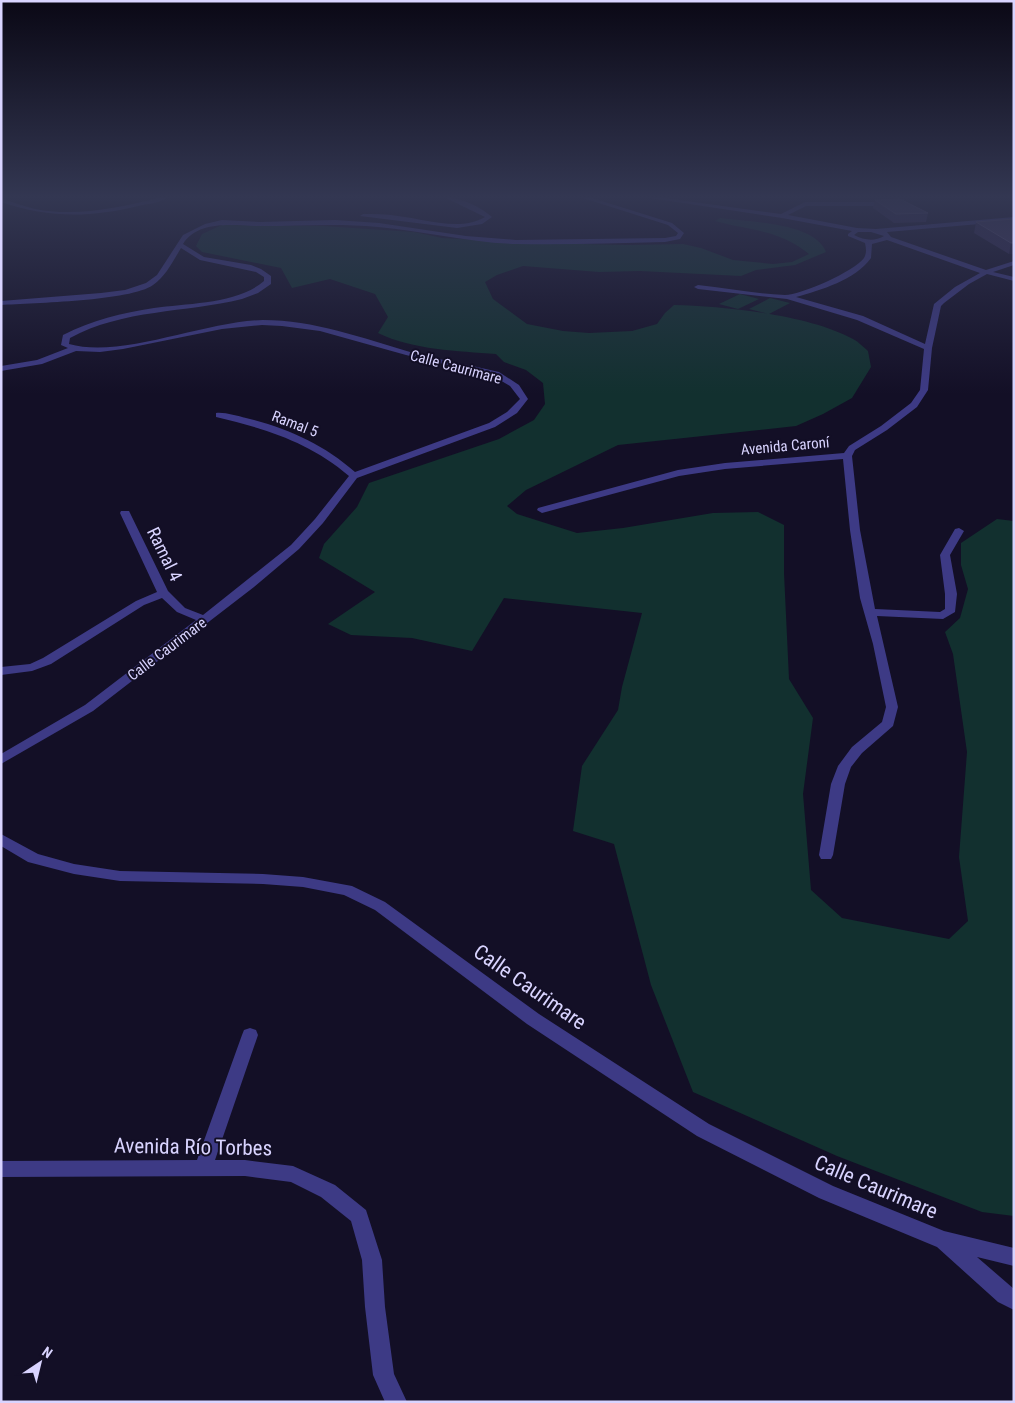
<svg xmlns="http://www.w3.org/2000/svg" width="1015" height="1403" viewBox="0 0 1015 1403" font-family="'Roboto Condensed',sans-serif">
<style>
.green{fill:#12302f}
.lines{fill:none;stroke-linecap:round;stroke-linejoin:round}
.minor{fill:#3d3a85;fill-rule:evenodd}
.wall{fill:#312854}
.shaded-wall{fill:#1d163a}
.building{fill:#433a66;stroke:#5a527e}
.labels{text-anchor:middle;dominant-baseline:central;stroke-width:4;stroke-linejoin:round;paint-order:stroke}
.far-street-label{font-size:15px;fill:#d9d4ff;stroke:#130f26}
.street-label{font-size:18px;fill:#d9d4ff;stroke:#130f26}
.near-street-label{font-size:21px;fill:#d9d4ff;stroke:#130f26}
</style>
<rect width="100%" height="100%" fill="#130f26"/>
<path class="green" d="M 720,218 C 748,222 815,222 826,252 L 795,265 L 756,270 L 741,276 L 640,271 L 599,272 L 523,266 L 497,275 L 485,282 L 493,299 L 527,324 L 563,331 L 589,333 L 632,331 L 657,324 L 665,313 L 674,305 C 724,306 809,315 853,339 C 859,342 863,347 868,351 L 871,367 L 852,398 L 823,414 L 796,426 L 618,445 L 526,490 L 507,506 L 517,514 L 577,533 L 623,528 L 713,513 L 758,512 L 784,525 L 784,573 L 789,679 L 813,718 L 803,794 L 811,890 L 842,918 L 949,939 L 968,921 L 959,857 L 967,752 L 953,654 L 945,632 L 960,618 L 968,589 L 961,565 L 961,543 L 997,519 L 1014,521 L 1014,1216 L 982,1212 L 837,1156 L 693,1092 L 651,985 L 614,844 L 573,831 L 582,766 L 618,710 L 622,687 L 642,613 L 504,598 L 472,651 L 412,638 L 351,635 L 328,624 L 375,592 L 319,558 L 324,544 L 357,507 L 369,483 L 499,439 L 534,420 L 545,404 L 543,383 L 526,370 L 504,362 L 496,354 C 458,351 413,350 378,333 L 388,317 L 375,294 L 330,279 L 292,288 L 281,268 L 202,252 L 196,246 L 202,234 L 222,225 L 323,226 L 414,232 L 442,238 L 538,243 L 627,245 L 683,244 L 701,248 L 733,260 L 773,264 L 792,262 L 809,254 C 778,229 751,231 715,221 Z
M 740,294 L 759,299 L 738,309 L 719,304 Z
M 770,298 L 790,303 L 769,314 L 749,309 Z"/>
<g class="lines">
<path class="minor" d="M 1,198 C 12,202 23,206 35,209 C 75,217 118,208 158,198 L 167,198 C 159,203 147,204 138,206 C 89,218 48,218 1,202 Z
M 446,198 C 460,197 481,207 492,217 L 482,224 L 457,228 L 360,216 L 363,214 C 375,214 386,214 398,216 C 425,219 460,232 485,217 Z
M 583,198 L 592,198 L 672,223 L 684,233 L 680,239 L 665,242 C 616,243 566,245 517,244 C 470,243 424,231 378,227 C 338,223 300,226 260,226 C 235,226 199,219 183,244 L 204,257 L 251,265 L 261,269 L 271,276 L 271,284 L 258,293 L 242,299 C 185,313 123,309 70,338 L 69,344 C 122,359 205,321 263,320 C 314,320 362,338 410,352 C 440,360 470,365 499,372 L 519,385 L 528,399 L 517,413 L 495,427 L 357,478 L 323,523 L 299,549 L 254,587 L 93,711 L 1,764 L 1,754 L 85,705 L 196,620 L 177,612 L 162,598 L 144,605 L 51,664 L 32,671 L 1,675 L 1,667 L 30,664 L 43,658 L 136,601 L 157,592 L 120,513 L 121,511 L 129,511 L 130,513 L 168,591 L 185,608 L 203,615 L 291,545 L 315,519 L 349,476 C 309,442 266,429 216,417 L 216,413 C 225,412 237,416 246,418 C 287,428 323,444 355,472 L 489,423 L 507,412 L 520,399 L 510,386 L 493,376 L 406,355 L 320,331 L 282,326 L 262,325 L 222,329 L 123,349 L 100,352 L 76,351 L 42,364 L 1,371 L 1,366 L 37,360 L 68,348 L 61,345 L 63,335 C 92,320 122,313 154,308 C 188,303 238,304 264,281 L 264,277 L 256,272 L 200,260 L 181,248 C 173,261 166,276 153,285 C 131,301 33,303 1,305 L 1,301 L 101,293 L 125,290 L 146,283 L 157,275 L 183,235 L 205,224 L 222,220 L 260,222 L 335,220 L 379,223 L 466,236 L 516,240 L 665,238 L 676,236 L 678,233 L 668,225 Z
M 650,198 L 665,198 L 781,214 L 805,202 L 877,202 L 910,198 L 877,206 L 806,206 L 788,215 L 857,228 L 876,229 L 1014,217 L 1014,221 L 887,232 L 891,237 L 986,270 L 1014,261 L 1014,265 L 993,272 L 1014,277 L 1014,281 L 987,274 L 969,284 L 944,303 L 941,306 L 932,348 L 928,390 L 917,407 L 887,430 L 855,450 L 852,456 L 860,530 L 875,609 L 940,612 L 945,609 L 945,594 L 940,555 L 955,529 L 959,528 L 964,531 L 950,555 L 957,594 L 955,612 L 943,619 L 877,616 L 898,707 L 893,726 L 862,753 L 851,767 L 845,784 L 833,855 L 831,859 L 821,859 L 819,855 L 831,784 L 838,766 L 852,747 L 882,722 L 886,707 L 873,644 L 860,598 L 850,530 L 843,459 L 725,469 L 679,476 L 542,513 L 537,510 L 538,508 L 678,470 L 725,463 L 844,453 L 849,446 L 881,426 L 911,403 L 920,390 L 924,349 L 857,320 L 787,299 L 698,289 L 694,287 L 698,285 C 727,288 756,294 785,295 C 801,295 855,271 864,258 C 867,253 866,248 865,243 L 848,236 L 848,234 L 852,231 L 782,218 ZM 858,232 L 871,232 L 884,236 C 874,242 864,240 854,235 ZM 887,240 L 980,273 L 955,287 L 934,304 L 925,344 L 863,316 L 796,297 C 821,290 855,280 871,258 L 872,244 Z
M 1,834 L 38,854 L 74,864 L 120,871 L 263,874 L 303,877 L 352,886 L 385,902 L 539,1014 L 709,1124 L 833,1186 L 944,1231 L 1014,1248 L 1014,1266 L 977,1257 L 1014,1289 L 1014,1310 L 998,1302 L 937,1247 L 819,1198 L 697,1136 L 527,1024 L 375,910 L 344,895 L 303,887 L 263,884 L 120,881 L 74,874 L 28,862 L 1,846 Z
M 250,1028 L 256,1030 L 258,1035 L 215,1160 L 245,1160 L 293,1166 L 335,1185 L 366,1210 L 382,1260 L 385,1307 L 394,1374 L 407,1402 L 385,1402 L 373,1375 L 365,1307 L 362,1260 L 351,1221 L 321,1197 L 291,1182 L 245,1176 L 1,1177 L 1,1161 L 197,1160 L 242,1035 L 244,1030 Z"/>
</g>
<path class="wall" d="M 875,200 L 928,213 L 926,222 L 894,223 L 873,208 Z
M 1014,219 L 1014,254 L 1009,254 L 974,233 L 976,222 Z"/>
<path class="shaded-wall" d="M 1011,243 L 1014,243 L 1014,254 L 1009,254 Z"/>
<path class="building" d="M 900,199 L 928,213 L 896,214 L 875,200 Z
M 1014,219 L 1014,243 L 1011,243 L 976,222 Z"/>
<linearGradient id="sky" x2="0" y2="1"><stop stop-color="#0a0815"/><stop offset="0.5" stop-color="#333752"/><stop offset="1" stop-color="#333752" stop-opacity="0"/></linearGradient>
<rect width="1015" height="394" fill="url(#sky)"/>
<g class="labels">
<g class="far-street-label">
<text transform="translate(456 367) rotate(15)">Calle Caurimare</text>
<text transform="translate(295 424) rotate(21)">Ramal 5</text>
<text transform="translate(785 446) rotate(-5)">Avenida Caroní</text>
<text transform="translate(167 649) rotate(-37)">Calle Caurimare</text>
</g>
<g class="street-label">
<text transform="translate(165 554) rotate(64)">Ramal 4</text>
</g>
<g class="near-street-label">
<text transform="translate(530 987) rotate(35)">Calle Caurimare</text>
<text transform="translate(193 1147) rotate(1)">Avenida Río Torbes</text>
<text transform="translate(876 1187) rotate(23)">Calle Caurimare</text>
</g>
</g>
<rect width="1015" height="1403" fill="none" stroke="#d9d4ff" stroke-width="5"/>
<g transform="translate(40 1363) rotate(35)" stroke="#130f26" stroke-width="4" paint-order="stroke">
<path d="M0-4L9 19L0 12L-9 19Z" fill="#d9d4ff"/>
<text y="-8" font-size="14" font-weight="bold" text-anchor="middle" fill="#d9d4ff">N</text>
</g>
</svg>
